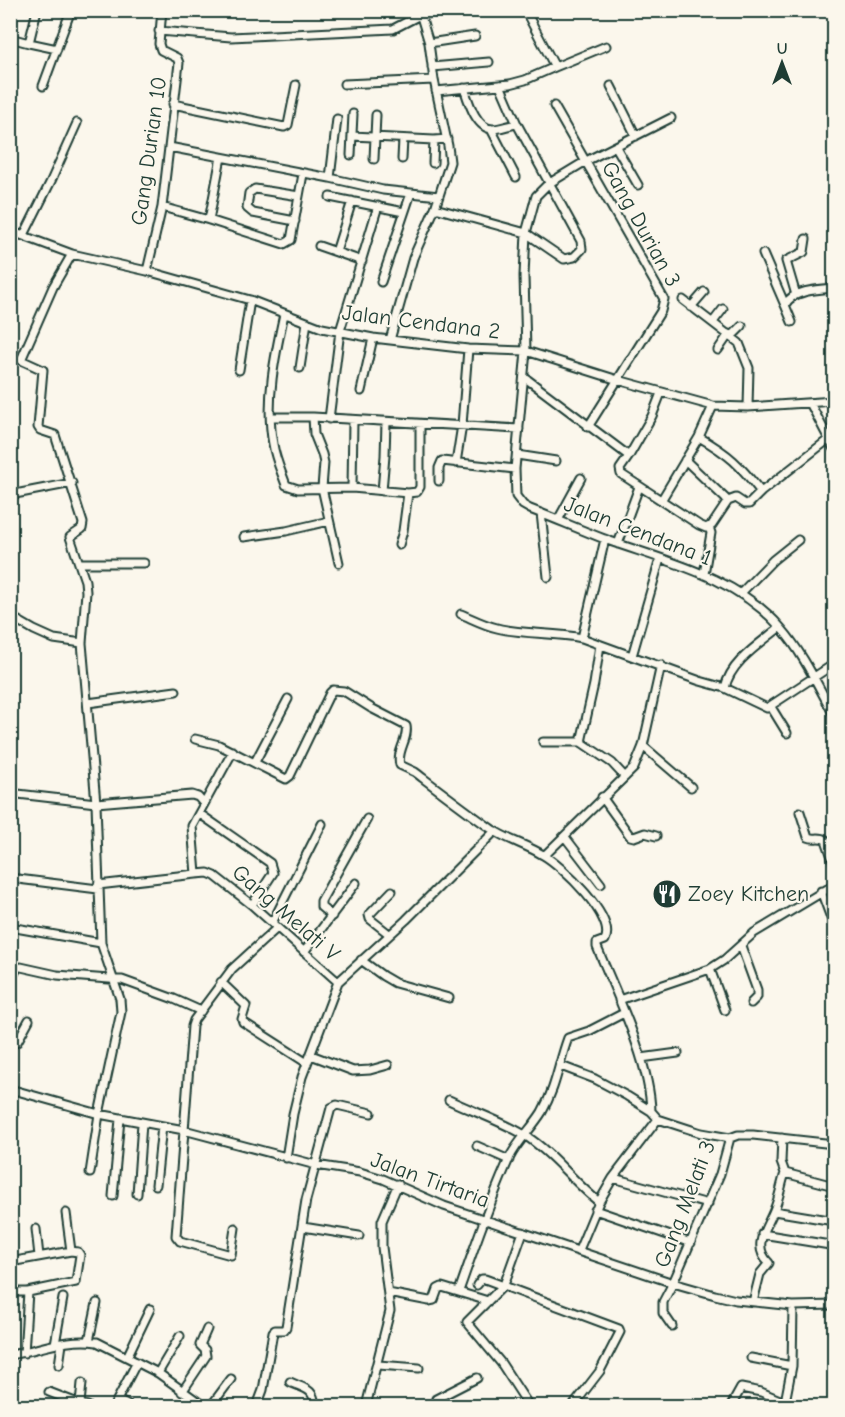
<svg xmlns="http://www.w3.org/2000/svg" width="845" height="1417" viewBox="0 0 845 1417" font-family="'Comic Neue',sans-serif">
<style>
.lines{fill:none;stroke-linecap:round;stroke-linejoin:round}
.minor-casing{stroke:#1f3d34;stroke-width:11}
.minor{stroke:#fbf7ec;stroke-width:7}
.labels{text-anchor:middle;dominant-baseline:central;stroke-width:4.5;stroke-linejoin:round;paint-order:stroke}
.street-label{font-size:22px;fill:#1f3d34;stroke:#fbf7ec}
.poi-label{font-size:22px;fill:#1f3d34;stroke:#fbf7ec;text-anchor:start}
</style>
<rect width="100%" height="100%" fill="#fbf7ec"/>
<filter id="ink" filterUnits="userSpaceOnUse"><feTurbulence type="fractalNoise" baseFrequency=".0167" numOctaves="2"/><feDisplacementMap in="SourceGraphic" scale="12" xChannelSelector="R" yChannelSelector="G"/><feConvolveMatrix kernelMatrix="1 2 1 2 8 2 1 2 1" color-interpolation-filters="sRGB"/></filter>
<g filter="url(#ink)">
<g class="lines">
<g class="minor-casing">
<path id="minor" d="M 37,10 L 29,43 L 57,49
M 525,10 L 555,67 L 606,46
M 159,31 L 231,37 L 393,29 L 420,15 L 445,10
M 10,38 L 29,43
M 429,43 L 475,36
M 432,67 L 489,62
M 344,84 L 434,80
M 43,86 L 71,10
M 611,86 L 636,136
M 464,88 C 468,100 476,129 493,129 C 500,129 509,125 517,124
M 436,91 L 510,84 L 525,80 L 555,67
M 173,104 L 284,127 L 288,125 L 296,85
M 554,106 L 664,299 L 661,311 L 588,427
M 671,118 L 586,161 L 548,184 L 536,196 L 526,233 L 524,276 L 526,351 L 515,469 L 516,496 L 523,505 L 530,509 C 556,519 581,530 607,540 C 669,562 737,577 781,628 C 803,653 818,686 834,715
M 491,129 L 516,177
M 352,136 L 434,140 L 447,139
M 169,147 L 330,178 L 383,190 L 439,196
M 616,147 L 638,185
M 351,155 L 353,114
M 374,159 L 376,115
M 402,159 L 403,139
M 433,163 L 434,140
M 330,178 L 337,119
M 330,197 L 404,212
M 162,207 L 209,220 L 284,244 L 291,240 L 303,174
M 435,208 L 526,233 L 564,259 L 574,257 L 582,249 L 581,241 L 517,124 L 500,85
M 209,220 L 221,157
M 295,221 L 253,213 L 247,208 L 249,193 L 255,189 L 299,196
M 10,231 L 72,254 L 147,271 L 250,300 L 322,328 L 373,338 L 468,349 L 526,351 L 618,380 L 713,406 L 748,407 L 834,401
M 24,235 L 51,181 L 77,123
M 319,246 L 362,261
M 336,252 L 352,201
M 72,254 L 53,287 L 21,360 L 43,370 L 38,427 L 40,430 L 55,435 L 83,523 L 82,529 L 70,537 L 85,581 L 86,592 L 82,643
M 763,254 L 785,305
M 147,271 L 162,207 L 179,63 L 177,58 L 161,50 L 159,44 L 162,10
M 381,282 L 411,193
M 796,295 L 786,261 L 804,252 L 806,239
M 683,300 L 739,343 L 749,368 L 748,407
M 691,307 L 704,292
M 284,314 C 275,355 265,402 273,444 C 275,458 281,471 286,485 L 298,489 L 352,488 L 408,493 L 417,492 L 420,487 L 420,424
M 713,322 L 723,309
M 792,322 L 785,305 C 792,290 820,289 834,288
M 732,336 L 742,326
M 390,340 L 413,258 L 435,208 L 450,162 L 448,146 L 434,80 L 429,43 L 419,10
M 718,350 L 729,334
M 300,368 L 307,322
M 239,370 L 250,300
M 524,377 L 629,456 L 620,469 L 621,474 L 699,525 L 706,528 L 712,525 L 728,501
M 361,391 L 373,338
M 810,403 L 834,449
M 271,417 L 313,417 L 519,429
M 313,417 L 314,434 L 322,454 L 324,463 L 322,488 L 339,563
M 329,419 L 340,331 L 378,206
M 517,455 L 556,461
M 629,456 L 652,416 L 661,393
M 685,460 L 728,501 L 736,498 L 745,504 L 749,504 L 761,492 C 739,464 730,455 699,437
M 456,463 L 462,425 L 468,349
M 439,481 L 439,468 L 442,461 L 515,469
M 352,488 L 353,420
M 382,491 L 385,456 L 386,422
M 761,492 L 829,439
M 10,495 L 72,483
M 662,499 L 699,437 L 713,406
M 541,513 L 548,577
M 558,520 L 581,478
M 244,537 L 286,531 L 329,521
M 605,539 L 582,638 L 700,681 L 725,688 L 767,708 L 834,664
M 618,544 L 639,487
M 399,545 L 403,531 L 408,493
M 79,563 L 144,563
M 704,574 L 711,533 L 709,527
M 741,593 L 773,560 L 798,540
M 461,614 C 473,619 484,625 497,628 C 524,635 554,632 582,638
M 10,616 L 34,630 L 54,639 L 82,643 L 96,803 L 101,943 L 120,999 L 121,1012 L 99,1114 L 90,1173
M 632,656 L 660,559
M 725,688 C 730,662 761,643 780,627
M 88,703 L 176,691
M 771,707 L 787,733
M 195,739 L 219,745 L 286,779 L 290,776 L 330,693 L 333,690 L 344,691 L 371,708 L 406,726 C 409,739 396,751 400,765 L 415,772 C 440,791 466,811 493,830 C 508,840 527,845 543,855 C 561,865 617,918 605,940 L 597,943 L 597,947 C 616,993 650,1062 651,1111
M 543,742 L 581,742 L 612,763 L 625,777
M 581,742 L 594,684 L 600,645
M 643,746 L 691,787
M 255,762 L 288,699
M 11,791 L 18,794 L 96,803 L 192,795 L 198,797 L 204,804
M 602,797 L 630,836 L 634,837 L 645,833 L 656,836
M 800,812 L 808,837 C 814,840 820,836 826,840 L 834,863
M 200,814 L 270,863 L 273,873 L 252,905
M 565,837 L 601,884
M 545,855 L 634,768 L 643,746 L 661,665
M 196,874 L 192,826 L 233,751
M 10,878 L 98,889
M 98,885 L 196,874 L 208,873 L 215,876 L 252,905 L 338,982 L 302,1077 L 293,1114 L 286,1158
M 821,891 L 834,926
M 332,916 L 321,907 L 321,901 L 367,819
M 272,923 L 322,824
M 10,927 L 101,943
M 389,934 L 370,919 L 369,915 L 392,891
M 741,946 L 757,990 L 757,997 L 751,1003
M 304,952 L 356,883
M 361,960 L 383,976 L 395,983 L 449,998
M 21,967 L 57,975 L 122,980 L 174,999 L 201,1011
M 710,969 L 725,1010
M 10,981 L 16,970
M 221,982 L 246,1006 L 242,1019 L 243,1022 L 307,1063
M 338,982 L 406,920 L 495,831
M 619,1000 L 710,969 L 724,960 L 754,933 L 834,885
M 10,1046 L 17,1042 L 29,1020
M 311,1055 L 353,1071 L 370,1070 L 388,1065
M 641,1058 L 678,1053
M 561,1066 L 595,1079 L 627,1096 L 651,1111 L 658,1119 L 701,1133 L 730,1138 L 738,1135 L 753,1135 L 834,1144
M 10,1089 L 99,1114 L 184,1130 L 316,1165 L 360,1172 L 383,1179 L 444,1206 L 673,1283 L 715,1295 L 736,1300 L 793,1306 L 834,1305
M 449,1100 C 474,1112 504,1122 526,1136 C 554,1154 573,1182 599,1202
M 782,1138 L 781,1162 L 785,1173 L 834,1186
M 477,1146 L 509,1160
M 613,1178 L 708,1204
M 156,1185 L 162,1126
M 137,1194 L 142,1123
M 113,1196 L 120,1119
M 595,1210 L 691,1243
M 774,1211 L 834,1221
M 66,1213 L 71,1251
M 303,1227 L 359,1236
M 235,1228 L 231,1255 L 180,1241 L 176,1236 L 192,1026 L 194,1020 L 232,969 L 277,928
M 36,1229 L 39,1256
M 523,1232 L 504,1285 L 467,1322 L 501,1363 L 529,1406
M 762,1234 L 830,1245
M 579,1250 L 599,1202 L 613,1178 L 658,1119
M 10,1262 L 71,1251 L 78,1252 L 80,1255 L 76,1282 L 28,1292 L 17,1292 L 14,1290 L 10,1267
M 477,1285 L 482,1279 L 485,1279 L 619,1329 L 620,1332 L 600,1371 L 573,1406
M 459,1291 C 475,1246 490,1200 510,1157 C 518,1141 532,1128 542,1112 C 557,1085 558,1065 568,1038 L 589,1031 L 624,1013
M 388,1293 L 429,1301 L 434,1300 L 438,1289 L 442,1287 L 488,1301
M 753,1302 L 760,1274 L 769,1263 C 751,1246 767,1228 774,1210 C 779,1199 781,1185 785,1173
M 672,1326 L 663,1313 L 663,1302 L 673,1283 L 720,1174 L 730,1138
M 89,1341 L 97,1303
M 55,1344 L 63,1298
M 24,1353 L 28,1292
M 10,1355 C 38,1350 68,1337 97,1342 L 158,1373 L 204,1406
M 127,1357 L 150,1309
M 751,1358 L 792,1366
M 59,1365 L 62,1344
M 378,1365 L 419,1368
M 158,1373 L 180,1336
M 290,1382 C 305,1389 314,1388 315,1406
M 82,1383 L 80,1404 L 88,1406
M 49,1392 L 80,1404
M 182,1392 L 206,1356 L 205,1350 L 200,1345 L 207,1329
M 118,1400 L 129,1406
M 785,1402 L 792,1366 L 793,1306
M 114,1406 L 137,1362
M 211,1406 L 231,1379
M 257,1406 L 263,1390 L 273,1332 L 275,1330 L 284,1330 L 286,1327 L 306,1200 L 331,1108 L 337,1105 L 371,1113
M 366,1406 L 390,1311 L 382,1247 L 382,1221 L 398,1184
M 438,1406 L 436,1399 L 477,1378
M 731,1406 L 741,1388 L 761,1392 L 794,1406"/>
</g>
<use href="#minor" class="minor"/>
</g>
</g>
<defs>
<g id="restaurant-disc" transform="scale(1.5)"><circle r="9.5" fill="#1f3d34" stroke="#fbf7ec"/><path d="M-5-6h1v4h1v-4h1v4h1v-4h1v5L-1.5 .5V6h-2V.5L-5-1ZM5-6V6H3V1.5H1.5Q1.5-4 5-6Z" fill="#fff"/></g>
</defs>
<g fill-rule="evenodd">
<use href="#restaurant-disc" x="667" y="894"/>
</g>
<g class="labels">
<g class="street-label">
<text transform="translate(149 151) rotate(-82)">Gang Durian 10</text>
<text transform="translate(641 224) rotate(61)">Gang Durian 3</text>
<text transform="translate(421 322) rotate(7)">Jalan Cendana 2</text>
<text transform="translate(638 531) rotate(21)">Jalan Cendana 1</text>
<text transform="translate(286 913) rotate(41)">Gang Melati V</text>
<text transform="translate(430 1180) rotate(20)">Jalan Tirtaria</text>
<text transform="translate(685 1204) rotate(-69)">Gang Melati 3</text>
</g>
<g class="poi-label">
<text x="688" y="894">Zoey Kitchen</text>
</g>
</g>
<rect width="845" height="1417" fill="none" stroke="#fbf7ec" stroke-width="36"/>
<rect x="18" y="18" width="809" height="1381" fill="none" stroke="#1f3d34" stroke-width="2" filter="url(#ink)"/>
<g transform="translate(782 63)" stroke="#fbf7ec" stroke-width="4.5" paint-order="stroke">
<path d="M0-4.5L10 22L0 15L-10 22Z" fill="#1f3d34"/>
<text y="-9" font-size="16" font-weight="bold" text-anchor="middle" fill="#1f3d34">U</text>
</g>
</svg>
